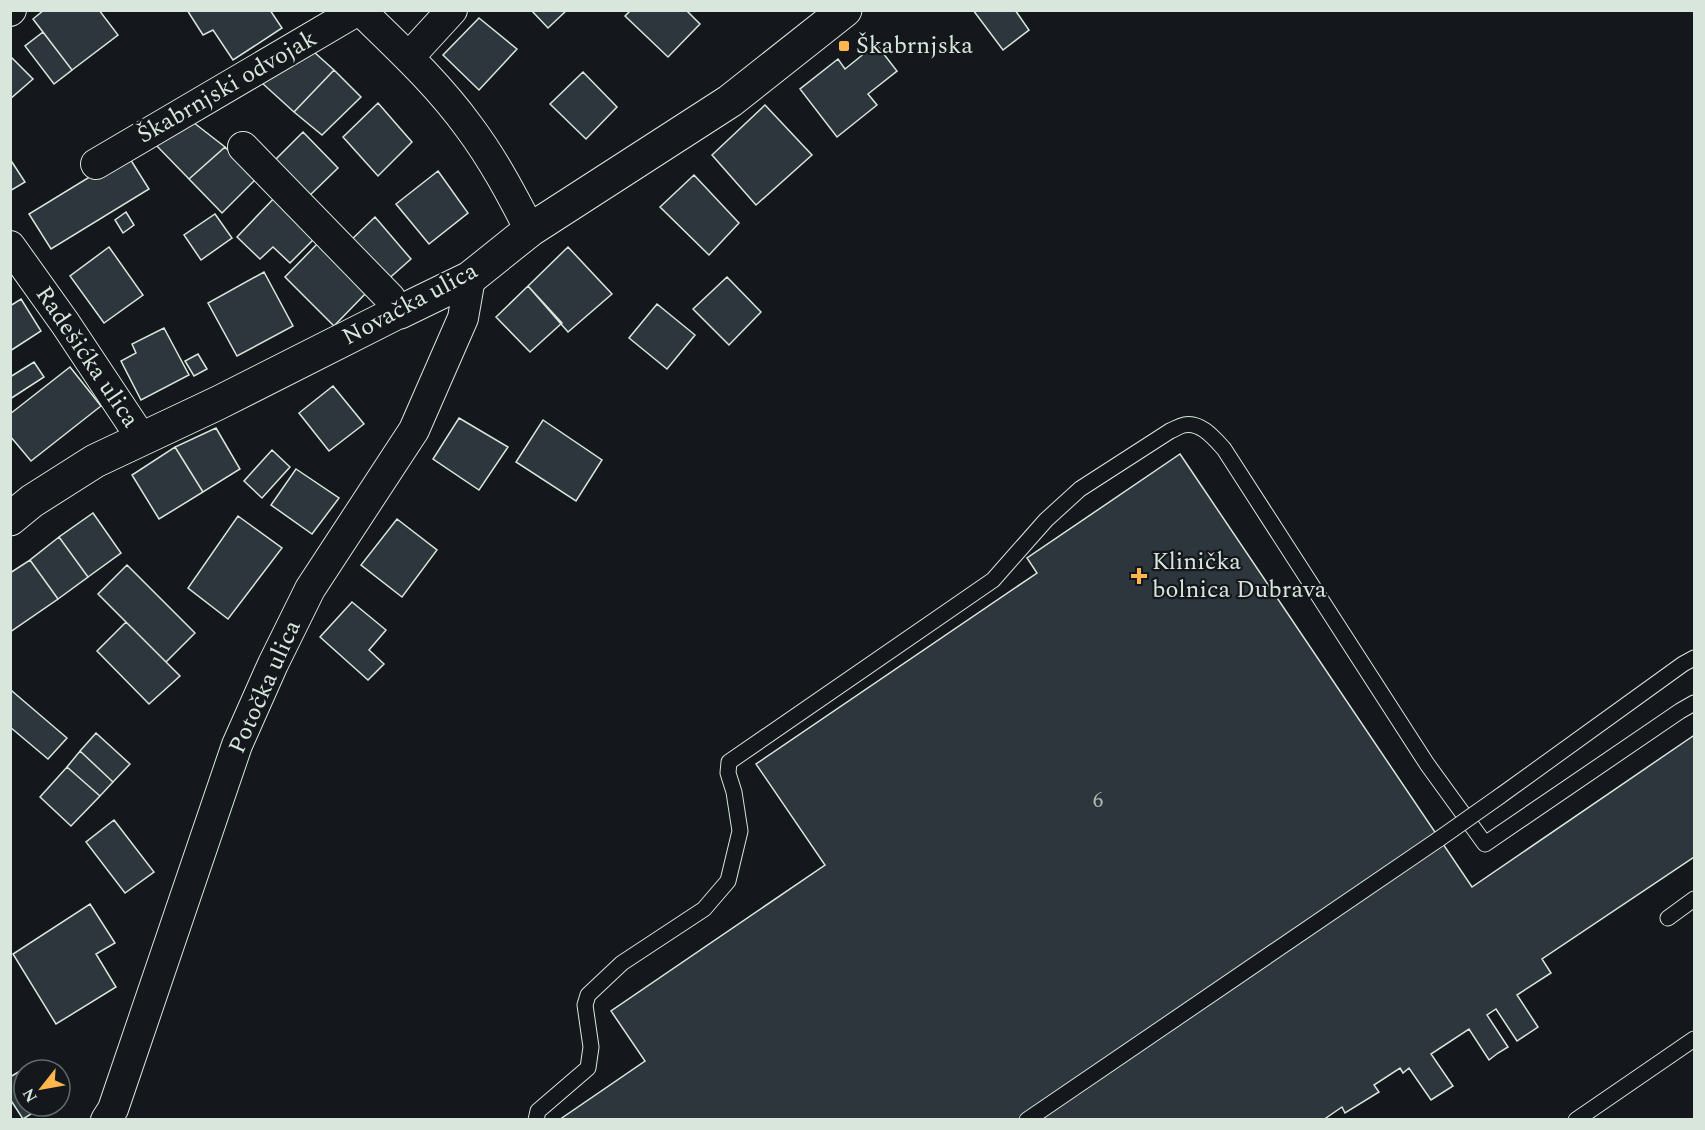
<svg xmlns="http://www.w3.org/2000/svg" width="1705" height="1130" viewBox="0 0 1705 1130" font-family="Spectral,serif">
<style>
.building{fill:#2c363c;stroke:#d8e6dc;stroke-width:1.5}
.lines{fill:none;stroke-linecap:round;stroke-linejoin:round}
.lane-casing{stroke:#d8e6dc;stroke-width:17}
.street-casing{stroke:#d8e6dc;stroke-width:32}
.secondary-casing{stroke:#d8e6dc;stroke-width:35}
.lane{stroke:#14181c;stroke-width:15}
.street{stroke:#14181c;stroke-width:30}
.secondary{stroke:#14181c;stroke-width:33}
.lane-bridge-casing{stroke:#d8e6dc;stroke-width:17;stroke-linecap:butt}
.lane-bridge{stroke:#14181c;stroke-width:15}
.poi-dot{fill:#ffb74d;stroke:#14181c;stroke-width:2}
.labels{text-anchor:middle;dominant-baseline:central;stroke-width:4.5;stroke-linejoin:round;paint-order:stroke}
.number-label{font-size:21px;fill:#adbab4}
.poi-label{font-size:24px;fill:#d8e6dc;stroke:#14181c;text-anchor:start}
.street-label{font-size:24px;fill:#d8e6dc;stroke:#14181c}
</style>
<rect width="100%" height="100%" fill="#14181c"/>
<path class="building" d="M 44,10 L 99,10 L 118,35 L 72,70 L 33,19 Z
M 187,10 L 270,10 L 282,28 L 233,60 L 213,30 L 203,35 Z
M 531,10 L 567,10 L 548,28 Z
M 631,10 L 686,10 L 700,24 L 668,57 L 625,16 Z
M 973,10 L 1015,10 L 1029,30 L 1003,50 Z
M 479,18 L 517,49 L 479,90 L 443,55 Z
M 43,32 L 72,70 L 54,84 L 25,46 Z
M 876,44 L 897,71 L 868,94 L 877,105 L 837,137 L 800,89 L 838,59 L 845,69 Z
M 314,52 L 334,70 L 294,112 L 262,83 Z
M 10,56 L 33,79 L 10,99 Z
M 334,70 L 361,97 L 322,135 L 294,112 Z
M 583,72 L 617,107 L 586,139 L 550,104 Z
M 378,103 L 412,142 L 378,176 L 343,137 Z
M 765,105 L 812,155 L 756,205 L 712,155 Z
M 189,119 L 225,147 L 189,179 L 153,142 Z
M 303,132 L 338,168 L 305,200 L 270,165 Z
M 225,147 L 256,179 L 222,213 L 189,179 Z
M 127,154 L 149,189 L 51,249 L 29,214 Z
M 10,159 L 25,182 L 10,191 Z
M 438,171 L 468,213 L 429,244 L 396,204 Z
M 694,175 L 739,223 L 709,255 L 660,207 Z
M 278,194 L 319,234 L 290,263 L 273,247 L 260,259 L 237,237 Z
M 126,212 L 134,225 L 123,233 L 115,220 Z
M 215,214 L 232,238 L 201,260 L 184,235 Z
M 375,217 L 411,259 L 385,282 L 349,242 Z
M 319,242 L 368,291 L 334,326 L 285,277 Z
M 109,247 L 143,295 L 104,323 L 70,276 Z
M 568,247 L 612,294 L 568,332 L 528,286 Z
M 264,272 L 293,326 L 237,356 L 208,303 Z
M 727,277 L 761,312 L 729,345 L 693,309 Z
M 528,286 L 562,323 L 530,352 L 496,317 Z
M 21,299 L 41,331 L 10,351 L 10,306 Z
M 657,304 L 695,335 L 667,369 L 629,338 Z
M 164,328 L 189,375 L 141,400 L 121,361 L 136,353 L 132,344 Z
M 198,354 L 207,369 L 194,376 L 185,361 Z
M 34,362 L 44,377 L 10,399 L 10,377 Z
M 70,367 L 101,406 L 31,461 L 10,436 L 10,414 Z
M 333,386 L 364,424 L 329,451 L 299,413 Z
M 459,418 L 508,447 L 479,490 L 433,459 Z
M 543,420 L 602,460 L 576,501 L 516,462 Z
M 216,428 L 240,469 L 203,492 L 175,447 Z
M 175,447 L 203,492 L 159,519 L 132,475 Z
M 272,450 L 290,467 L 262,498 L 244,481 Z
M 1180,454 L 1472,887 L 1693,736 L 1694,738 L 1694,857 L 1542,959 L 1551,973 L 1517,995 L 1538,1027 L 1517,1041 L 1496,1009 L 1487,1015 L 1508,1047 L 1498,1053 L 1489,1060 L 1469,1029 L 1431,1054 L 1453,1086 L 1431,1100 L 1409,1068 L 1403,1073 L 1400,1068 L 1374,1085 L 1379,1092 L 1345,1113 L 1342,1107 L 1323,1120 L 559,1120 L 645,1061 L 611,1011 L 825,865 L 756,764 L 1037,573 L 1027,558 Z
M 296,469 L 339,498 L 312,534 L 271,505 Z
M 93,513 L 121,553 L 88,577 L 59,537 Z
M 238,516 L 282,548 L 228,619 L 188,588 Z
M 397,519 L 437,550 L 402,597 L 361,565 Z
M 59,537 L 88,577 L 58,599 L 30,560 Z
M 30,560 L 58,599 L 10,632 L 10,573 Z
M 127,565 L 195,633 L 166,662 L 98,594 Z
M 352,602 L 386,630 L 369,650 L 384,664 L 368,680 L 320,637 Z
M 126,622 L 180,676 L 149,704 L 97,651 Z
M 12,691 L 67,738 L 48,759 L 10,727 L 10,693 Z
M 96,733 L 130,764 L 113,782 L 80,751 Z
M 80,751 L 113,782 L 100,796 L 67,767 Z
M 67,767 L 100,796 L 71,826 L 40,797 Z
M 114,820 L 154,872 L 125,893 L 86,842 Z
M 90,904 L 115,943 L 96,954 L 116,987 L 56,1024 L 13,954 Z
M 37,1061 L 43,1070 L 24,1070 L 24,1106 L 44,1106 L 23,1119 L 10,1099 L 10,1077 Z"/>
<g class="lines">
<g class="lane-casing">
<path id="lane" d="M 1500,796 L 1683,664 L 1694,658
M 1668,918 L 1694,899
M 536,1120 L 538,1111 L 588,1068 L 591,1047 L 585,1005 L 588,995 L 622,963 L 704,909 L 728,881 L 740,831 L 734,792 L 728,773 L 729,762 L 993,580 L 1046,520 L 1080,489 L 1170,431 C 1175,429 1179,426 1184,425 C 1200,421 1214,438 1224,449 L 1427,764 L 1485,844 L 1680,711 L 1694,703
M 1027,1120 L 1439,839
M 1576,1120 L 1694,1039"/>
</g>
<g class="street-casing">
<path id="street" d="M 360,10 C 398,47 438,84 469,127 C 493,159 512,195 530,230
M 10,11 L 11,10
M 409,57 L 452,10
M 243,147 L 390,298 L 396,313
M 96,164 L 358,10
M 10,246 L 65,323 L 142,439
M 106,1120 L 113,1109 L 237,745 L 273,664 L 310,589 L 414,430 L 463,318 L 470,278"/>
</g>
<g class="secondary-casing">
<path id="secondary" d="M 10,519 L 32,501 L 95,461 L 218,403 L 396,313 L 400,312 L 470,278 L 530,230 L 730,101 L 845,10"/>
</g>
<use href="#lane" class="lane"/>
<use href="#street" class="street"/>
<use href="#secondary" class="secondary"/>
<g class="lane-bridge-casing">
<path id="lane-bridge" d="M 1439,839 L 1500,796"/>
</g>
<use href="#lane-bridge" class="lane-bridge"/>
</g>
<g class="poi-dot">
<rect x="838" y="40" width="12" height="12" rx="3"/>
<path d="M1136 567h6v6h6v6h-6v6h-6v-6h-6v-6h6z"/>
</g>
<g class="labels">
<g class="number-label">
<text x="1098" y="801">6</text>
</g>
<g class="poi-label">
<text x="856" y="46">Škabrnjska</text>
<text x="1152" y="562">Klinička<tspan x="1152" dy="28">bolnica Dubrava</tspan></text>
</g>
<g class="street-label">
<text transform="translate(227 87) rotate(-30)">Škabrnjski odvojak</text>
<text transform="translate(410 304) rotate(-28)">Novačka ulica</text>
<text transform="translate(87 357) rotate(56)">Radešićka ulica</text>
<text transform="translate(265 687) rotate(-66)">Potočka ulica</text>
</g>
</g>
<rect width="1705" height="1130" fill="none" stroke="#d8e6dc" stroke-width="24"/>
<g transform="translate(42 1088) rotate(239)"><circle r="28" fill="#14181c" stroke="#626a69" stroke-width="1.5"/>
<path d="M0-4.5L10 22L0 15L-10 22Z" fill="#ffb74d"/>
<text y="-9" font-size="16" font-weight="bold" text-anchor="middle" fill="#d8e6dc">N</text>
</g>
</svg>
